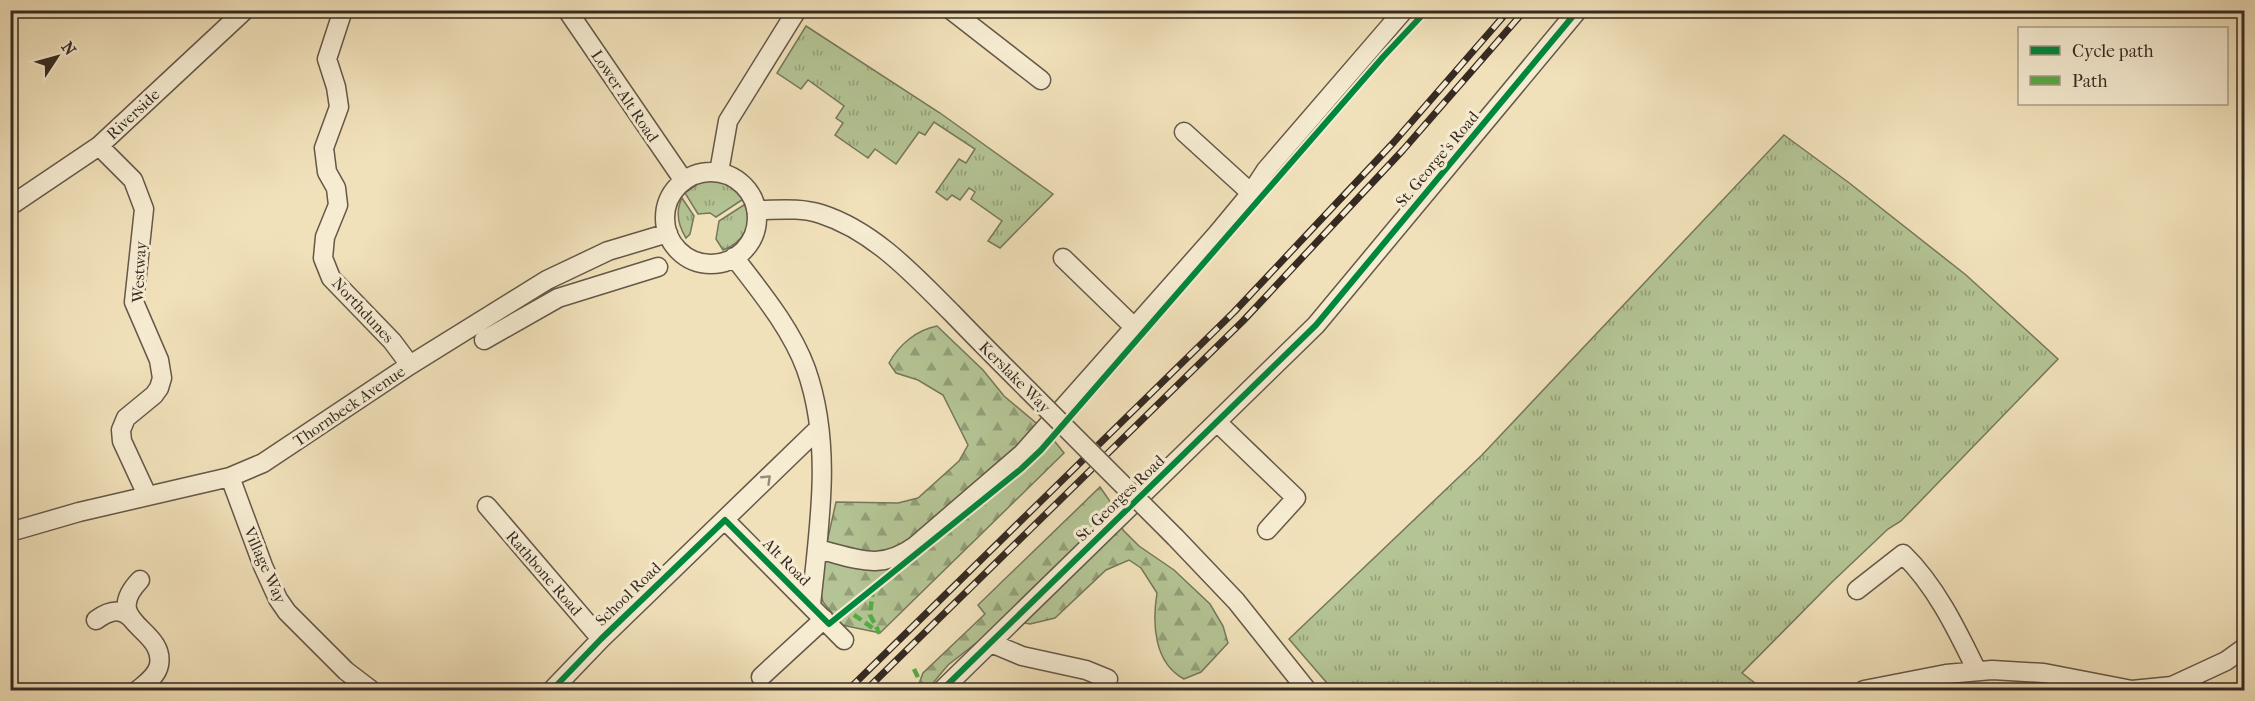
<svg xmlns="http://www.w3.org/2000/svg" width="2255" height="701" viewBox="0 0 2255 701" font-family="'IM FELL French Canon',serif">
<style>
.grass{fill:url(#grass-tufts);stroke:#75775c;stroke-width:1.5}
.forest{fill:url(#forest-firs);stroke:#75775c;stroke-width:1.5}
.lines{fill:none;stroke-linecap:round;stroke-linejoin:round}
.minor-casing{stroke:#655849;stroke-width:21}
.minor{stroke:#f6ecd2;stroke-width:18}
.rail-casing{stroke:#362a23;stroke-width:7}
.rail{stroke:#f6ecd2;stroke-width:4.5;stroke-dasharray:14;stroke-linecap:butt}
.minor-bridge-casing{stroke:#655849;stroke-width:21;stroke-linecap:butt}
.minor-bridge{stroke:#f6ecd2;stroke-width:18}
.quiet{stroke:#55ab43;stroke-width:4.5;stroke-dasharray:9 4.5;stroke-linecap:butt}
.cycleway-casing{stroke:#f6ecd2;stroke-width:10}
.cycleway{stroke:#00873e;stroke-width:6}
.oneway{stroke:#968b7a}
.labels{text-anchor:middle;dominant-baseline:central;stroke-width:6;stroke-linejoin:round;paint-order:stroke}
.street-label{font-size:16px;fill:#362a23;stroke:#f6ecd2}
</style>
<defs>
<pattern id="grass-tufts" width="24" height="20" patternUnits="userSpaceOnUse" patternTransform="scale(1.5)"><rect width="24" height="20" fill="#b4c494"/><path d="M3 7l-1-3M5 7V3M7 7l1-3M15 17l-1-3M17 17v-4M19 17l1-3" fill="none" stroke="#939f78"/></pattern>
<pattern id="forest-firs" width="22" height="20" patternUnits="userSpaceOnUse" patternTransform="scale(1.5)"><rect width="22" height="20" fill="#b4c494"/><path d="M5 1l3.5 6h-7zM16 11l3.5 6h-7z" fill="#939f78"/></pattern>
</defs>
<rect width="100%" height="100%" fill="#f1e1ba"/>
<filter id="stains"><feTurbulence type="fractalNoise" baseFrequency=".00333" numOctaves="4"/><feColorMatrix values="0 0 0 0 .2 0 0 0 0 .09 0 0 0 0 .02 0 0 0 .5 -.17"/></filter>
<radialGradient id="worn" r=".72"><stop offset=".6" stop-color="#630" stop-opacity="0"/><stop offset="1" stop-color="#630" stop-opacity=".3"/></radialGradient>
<path class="grass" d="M 806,26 L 940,113 L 1053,194 L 1000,248 L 988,241 L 1002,221 L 971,199 L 975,192 L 969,188 L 960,200 L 952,195 L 947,200 L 936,192 L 959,159 L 966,163 L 975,149 L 934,122 L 925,135 L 919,132 L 896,164 L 875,149 L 868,158 L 835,135 L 843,123 L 836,118 L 844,106 L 808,80 L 801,89 L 777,73 Z
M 1784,135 L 1848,182 L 1966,275 L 2058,359 L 1901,521 L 1888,529 L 1831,583 L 1742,673 L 1764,690 L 1333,690 L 1289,639 L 1481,456 Z
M 713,180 C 727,180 737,187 745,198 L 716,217 L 710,213 L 698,214 L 685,193 L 701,182 Z
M 682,198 L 694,216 L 690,234 L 686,238 C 678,225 675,212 682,198 Z
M 747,203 C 754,223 743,243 723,250 L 716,239 L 719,221 Z"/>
<path class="forest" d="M 937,326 L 983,370 L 1004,396 L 1048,433 L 1064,453 L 880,633 L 842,625 L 823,602 L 819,586 L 821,569 L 836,502 L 898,503 L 918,498 L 959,461 L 968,445 L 943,395 L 918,380 L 896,373 L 889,363 C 899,345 916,330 937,326 Z
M 1100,487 L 1116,510 L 1123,530 L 1139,546 L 1174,570 L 1210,604 L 1223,626 L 1228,643 L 1201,672 L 1184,679 C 1154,663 1152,624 1157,593 L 1141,568 L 1129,560 L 1106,570 L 1055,618 L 1030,624 L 1013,621 L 997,627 L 948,665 L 933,683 L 923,688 L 920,681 L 923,673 L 985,614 L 978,605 Z"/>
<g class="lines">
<g class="minor-casing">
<path id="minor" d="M 343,10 L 327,59 L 336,87 L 339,107 L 324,148 L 327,172 L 336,188 L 338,205 L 325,237 L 323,258 L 331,278 L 392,341 L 410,365
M 567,10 L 684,181
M 951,10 L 1041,80
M 1184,132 L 1251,193
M 99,146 L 133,180 L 144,209 L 134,302 L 159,360 L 162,378 L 159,388 L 154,395 L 126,418 L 121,430 L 122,441 L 147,495
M 719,172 L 728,121 L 797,10
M665 218a46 46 0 1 1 92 0a46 46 0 1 1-92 0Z
M 10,206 L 99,146 L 245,10
M 756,210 C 777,210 800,207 821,214 C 874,231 914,275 952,313 C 977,339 1002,364 1027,389
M 734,257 C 760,291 791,328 806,369 C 833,445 819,526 811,605
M 1063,258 L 1134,327
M 484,340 L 558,298 L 658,267
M 1217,422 L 1296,498 L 1267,530
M 230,477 L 263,566 L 278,599 L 287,612 L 346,671 L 371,690
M 487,506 L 601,639
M 725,520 L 844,640
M 10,532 L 79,512 L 230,477 L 263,463 L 410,365 L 547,280 L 608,251 L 668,233
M 1175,537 L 1236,601 L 1307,690
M 817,549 C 856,558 879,572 915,546 L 1023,453 L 1217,234 L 1251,193 L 1266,170 L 1404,10
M 1857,590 L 1903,554 C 1936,586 1957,630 1977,671
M 96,620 C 108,611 119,607 131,618
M 991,643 L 1022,656 L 1086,670 L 1108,679
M 761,677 L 824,619
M 138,690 C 145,684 157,676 159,665 C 166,628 99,623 140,580
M 552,690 L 601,639 L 819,428
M 942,690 L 1316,325 L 1578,10
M 1864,690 L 1946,674 L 1992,670 L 2044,673 L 2132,690 L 2172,686 L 2226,661 L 2244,648"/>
</g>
<use href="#minor" class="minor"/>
<g class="rail-casing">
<path id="rail" d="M 848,690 L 1234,312 L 1394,142 L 1509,10
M 866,690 L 1243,321 L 1403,150 L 1525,10"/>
</g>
<use href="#rail" class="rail"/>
<g class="minor-bridge-casing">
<path id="minor-bridge" d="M 1027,389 L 1175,537"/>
</g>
<use href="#minor-bridge" class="minor-bridge"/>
<path class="quiet" d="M 873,588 L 870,615 L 878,630
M 843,613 L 847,610 L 880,633
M 914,669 L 924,690"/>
<g class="cycleway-casing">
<path id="cycleway" d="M 552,690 L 601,639 L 725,520 L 829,624 L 1021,469 L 1041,450 L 1383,57 L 1427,10
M 942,690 L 1316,325 L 1578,10"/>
</g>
<use href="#cycleway" class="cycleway"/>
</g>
<defs><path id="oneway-chevron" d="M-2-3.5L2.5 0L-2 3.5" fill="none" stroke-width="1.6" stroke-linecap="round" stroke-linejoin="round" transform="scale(1.5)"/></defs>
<use class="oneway" href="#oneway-chevron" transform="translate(767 479) rotate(-44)"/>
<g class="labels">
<g class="street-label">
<text transform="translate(625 96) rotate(56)">Lower Alt Road</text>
<text transform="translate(133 114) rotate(-43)">Riverside</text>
<text transform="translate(1437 159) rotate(-50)">St. George's Road</text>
<text transform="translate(139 272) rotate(-87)">Westway</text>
<text transform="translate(363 310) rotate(47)">Northdunes</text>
<text transform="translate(1015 377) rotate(45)">Kerslake Way</text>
<text transform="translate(349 406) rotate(-34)">Thornbeck Avenue</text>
<text transform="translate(1120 498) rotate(-44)">St. Georges Road</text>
<text transform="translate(787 562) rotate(45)">Alt Road</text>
<text transform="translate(265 565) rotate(66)">Village Way</text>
<text transform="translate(544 573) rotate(49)">Rathbone Road</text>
<text transform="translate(628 594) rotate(-44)">School Road</text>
</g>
</g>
<rect width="2255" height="701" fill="none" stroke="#f1e1ba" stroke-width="36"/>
<rect x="12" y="12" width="2231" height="677" fill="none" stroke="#362a23" stroke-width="3"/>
<rect x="18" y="18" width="2219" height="665" fill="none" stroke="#362a23" stroke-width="1.5"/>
<rect x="2018" y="27" width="210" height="78" fill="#f6ecd2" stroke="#a99e8c" stroke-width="1.5"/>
<rect x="2030" y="46" width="30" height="9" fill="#00873e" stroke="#a99e8c" stroke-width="1.5"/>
<text x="2072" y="57" font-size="18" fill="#362a23">Cycle path</text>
<rect x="2030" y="76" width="30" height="9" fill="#55ab43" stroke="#a99e8c" stroke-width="1.5"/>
<text x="2072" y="87" font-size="18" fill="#362a23">Path</text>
<g transform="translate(57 57) rotate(54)" stroke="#f6ecd2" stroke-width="4.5" paint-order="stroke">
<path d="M0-4.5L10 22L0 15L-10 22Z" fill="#362a23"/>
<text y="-9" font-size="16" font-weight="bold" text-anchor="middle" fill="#362a23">N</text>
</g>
<rect width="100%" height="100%" filter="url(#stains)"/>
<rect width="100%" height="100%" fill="url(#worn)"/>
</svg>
